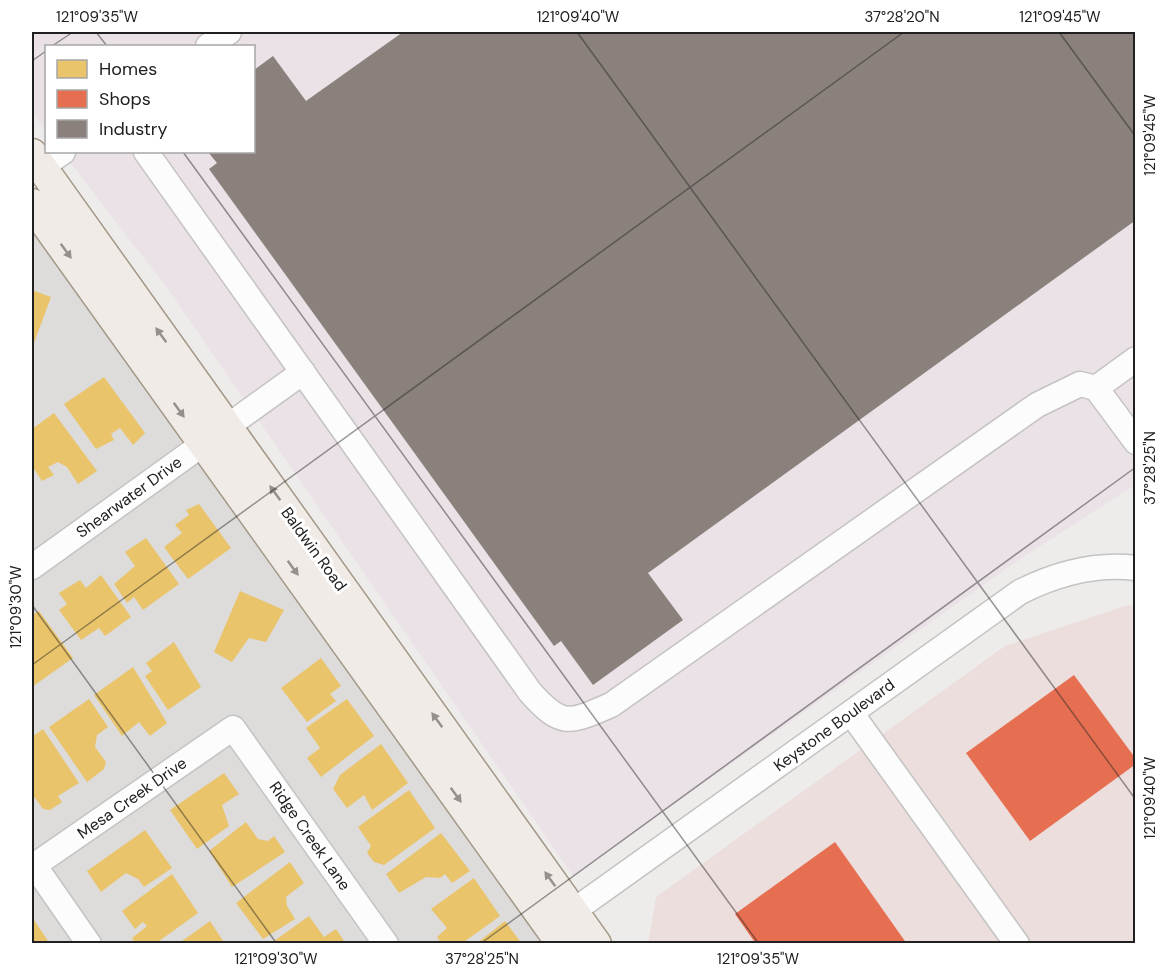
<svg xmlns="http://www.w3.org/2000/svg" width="1167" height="975" viewBox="0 0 1167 975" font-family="'DM Sans',sans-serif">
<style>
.residential{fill:#dddcdb}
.commercial{fill:#ebdedd}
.industrial{fill:#ebe2e8}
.homes{fill:#e9c46a}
.shops{fill:#e76f51}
.industry{fill:#8a817c}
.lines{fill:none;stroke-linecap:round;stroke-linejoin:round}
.minor-casing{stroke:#c4c3c2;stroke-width:27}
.major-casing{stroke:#a39888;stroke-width:33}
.minor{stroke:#fcfcfc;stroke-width:24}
.major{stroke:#f1ebe7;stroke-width:30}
.oneway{fill:#93908d}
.ticks{fill:none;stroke:#202020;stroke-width:1.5;stroke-opacity:0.45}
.labels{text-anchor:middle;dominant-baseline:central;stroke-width:6;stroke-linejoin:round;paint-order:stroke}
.street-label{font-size:16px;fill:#202020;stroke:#fff}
.neatline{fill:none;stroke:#202020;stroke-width:2}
.ticks-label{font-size:15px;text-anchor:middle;fill:#202020}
</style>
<rect width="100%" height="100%" fill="#eeecea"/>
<path class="residential" d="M 32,193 L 557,943 L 32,943 Z"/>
<path class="commercial" d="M 1128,605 L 1135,607 L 1135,943 L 648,944 L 656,897 L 1005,646 Z"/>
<path class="industrial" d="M 32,32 L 1135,32 L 1135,485 L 1016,562 L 573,876 L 167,288 L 62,152 L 254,152 L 254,46 L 46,46 L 46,131 L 32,112 Z"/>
<path class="homes" d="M 32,290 L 51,297 L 34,343 L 32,342 Z
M 104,377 L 145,433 L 133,445 L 120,428 L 111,434 L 114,440 L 96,449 L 64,404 Z
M 54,413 L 97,471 L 78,484 L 67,467 L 58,462 L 48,467 L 54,475 L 42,481 L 32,466 L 32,429 Z
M 199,504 L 231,548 L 188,579 L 164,547 L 182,533 L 175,525 L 189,515 L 186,510 Z
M 146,538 L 179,584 L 143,610 L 134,597 L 127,603 L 114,584 L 135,566 L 125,552 Z
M 101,575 L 131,617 L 105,636 L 99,628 L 81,640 L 59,610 L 67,604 L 59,593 L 80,580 L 86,588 Z
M 240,591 L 284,610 L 266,642 L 249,638 L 232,662 L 214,652 Z
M 39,611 L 73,658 L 32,687 L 32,615 Z
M 174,642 L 201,687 L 168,710 L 145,676 L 152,671 L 146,663 Z
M 321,658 L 341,686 L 330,694 L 336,701 L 307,722 L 281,688 Z
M 133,667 L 167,723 L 150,736 L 139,722 L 122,736 L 94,695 Z
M 89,699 L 108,727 L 97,735 L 95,747 L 106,762 L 104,769 L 87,782 L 49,727 Z
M 347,699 L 374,736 L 321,777 L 307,758 L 320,748 L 306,728 Z
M 43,729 L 79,783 L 58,796 L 62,802 L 50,810 L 43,809 L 32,794 L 32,737 Z
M 381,744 L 408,783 L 372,810 L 364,795 L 347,808 L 333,789 L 340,775 Z
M 224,773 L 239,794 L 222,805 L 229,826 L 197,849 L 170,810 Z
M 409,790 L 435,828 L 384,865 L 374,862 L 367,853 L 371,846 L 358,827 Z
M 246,822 L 258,839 L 268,841 L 274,836 L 285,852 L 232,887 L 209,851 Z
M 145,830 L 172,868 L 144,887 L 138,879 L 126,873 L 101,892 L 87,871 Z
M 441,833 L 470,871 L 452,883 L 445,874 L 440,878 L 426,877 L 399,893 L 386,874 Z
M 290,862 L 304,883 L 286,897 L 287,906 L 295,919 L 263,939 L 236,903 Z
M 172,874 L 198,913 L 155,944 L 136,944 L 132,938 L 147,926 L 143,922 L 135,929 L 122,911 Z
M 474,878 L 500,916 L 461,944 L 442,944 L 437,937 L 447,928 L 431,909 Z
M 309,916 L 324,937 L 336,929 L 346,944 L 270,944 Z
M 32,917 L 50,944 L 32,944 Z
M 210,921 L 225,944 L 178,944 Z
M 505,921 L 522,944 L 476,944 Z"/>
<path class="shops" d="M 1074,675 L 1136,759 L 1136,764 L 1030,841 L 966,753 Z
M 835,842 L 907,944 L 756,944 L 735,914 Z"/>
<path class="industry" d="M 403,32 L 1136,32 L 1136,220 L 648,573 L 683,620 L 593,685 L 561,641 L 554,646 L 209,169 L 217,163 L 208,152 L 254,152 L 254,70 L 273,56 L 306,101 Z"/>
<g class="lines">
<g class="minor-casing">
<path id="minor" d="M 208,46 L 229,32
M 146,152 L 530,692 C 562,728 569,723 611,705 L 1037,405 L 1080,384 L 1096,388 L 1136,442
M 41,167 L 63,152
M 1096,388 L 1136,359
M 32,567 L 303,372
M 851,713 L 1017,944
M 32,862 L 89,944
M 32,867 L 233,728 L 386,944
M 558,922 L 1020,592 C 1056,574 1095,563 1136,568"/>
</g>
<g class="major-casing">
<path id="major" d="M 32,154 L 596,944
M 32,204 L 562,944"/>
</g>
<use href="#minor" class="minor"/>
<use href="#major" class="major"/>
</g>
<defs><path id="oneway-solid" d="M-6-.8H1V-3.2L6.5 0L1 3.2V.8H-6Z" transform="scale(1.5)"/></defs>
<g class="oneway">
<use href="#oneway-solid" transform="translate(66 251) rotate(54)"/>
<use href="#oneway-solid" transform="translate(161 335) rotate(-126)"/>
<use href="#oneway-solid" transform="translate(179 410) rotate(54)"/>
<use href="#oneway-solid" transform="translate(275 493) rotate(-126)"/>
<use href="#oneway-solid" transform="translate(293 568) rotate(54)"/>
<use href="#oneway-solid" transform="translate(437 720) rotate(-126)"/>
<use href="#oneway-solid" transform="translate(456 795) rotate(54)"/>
<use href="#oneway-solid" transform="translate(550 879) rotate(-126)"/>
</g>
<path class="ticks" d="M 96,32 L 107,46M 577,32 L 1136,800M 1059,32 L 1136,137M 52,46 L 73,32M 32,61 L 46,51M 183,152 L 759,944M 32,605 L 277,944M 32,665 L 904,32M 480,944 L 1136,467"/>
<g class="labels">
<g class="street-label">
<text transform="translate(129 497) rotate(-36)">Shearwater Drive</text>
<text transform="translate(314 549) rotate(54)">Baldwin Road</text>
<text transform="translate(834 725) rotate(-36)">Keystone Boulevard</text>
<text transform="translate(132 798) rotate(-35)">Mesa Creek Drive</text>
<text transform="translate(310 836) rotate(55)">Ridge Creek Lane</text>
</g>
</g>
<rect width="1167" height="975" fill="none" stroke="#ffffff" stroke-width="66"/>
<rect x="45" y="45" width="210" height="108" fill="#ffffff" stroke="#a6a6a6" stroke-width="1.5"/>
<rect x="57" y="60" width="30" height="18" fill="#e9c46a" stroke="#a6a6a6" stroke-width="1.5"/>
<text x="99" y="75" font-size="18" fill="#202020">Homes</text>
<rect x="57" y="90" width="30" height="18" fill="#e76f51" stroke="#a6a6a6" stroke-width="1.5"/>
<text x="99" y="105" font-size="18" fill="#202020">Shops</text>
<rect x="57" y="120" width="30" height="18" fill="#8a817c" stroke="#a6a6a6" stroke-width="1.5"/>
<text x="99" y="135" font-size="18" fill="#202020">Industry</text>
<rect x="33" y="33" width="1101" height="909" class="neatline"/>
<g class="ticks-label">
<text x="97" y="22">121°09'35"W</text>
<text x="578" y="22">121°09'40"W</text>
<text x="902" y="22">37°28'20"N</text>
<text x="1060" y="22">121°09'45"W</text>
<text transform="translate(1150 135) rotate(-90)" y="5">121°09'45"W</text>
<text transform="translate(1150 468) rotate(-90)" y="5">37°28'25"N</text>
<text transform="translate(16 607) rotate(-90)" y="5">121°09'30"W</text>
<text transform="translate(1150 798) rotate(-90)" y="5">121°09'40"W</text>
<text x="276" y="964">121°09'30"W</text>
<text x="482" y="964">37°28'25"N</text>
<text x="758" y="964">121°09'35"W</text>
</g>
</svg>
